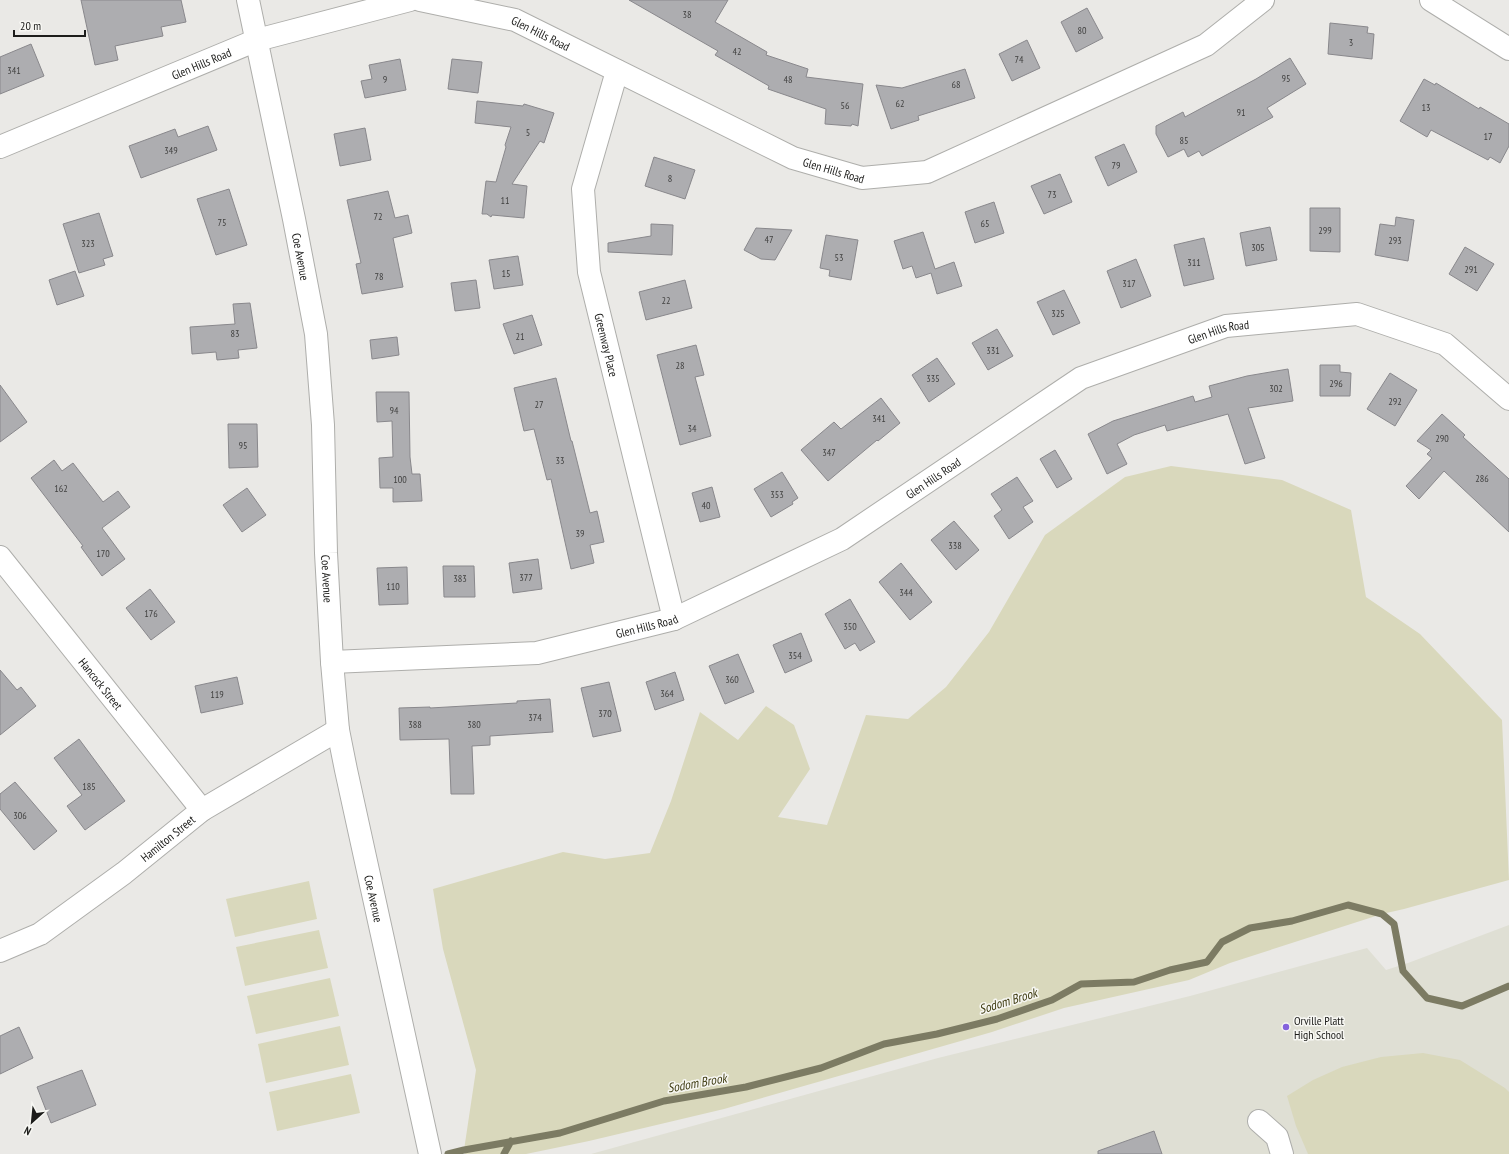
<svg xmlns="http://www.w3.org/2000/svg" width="1509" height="1154" viewBox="0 0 1509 1154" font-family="'PT Sans Narrow',sans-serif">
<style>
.built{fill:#dfdfd4}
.green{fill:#d9d8bc}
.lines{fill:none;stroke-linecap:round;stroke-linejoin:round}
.stream{stroke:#7c7b63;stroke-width:7}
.building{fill:#adadb0;stroke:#89888c}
.minor-casing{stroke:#aeaeab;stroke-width:24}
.minor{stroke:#fff;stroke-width:22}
.poi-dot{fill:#8462dc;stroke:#f7f7f3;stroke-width:1.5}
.labels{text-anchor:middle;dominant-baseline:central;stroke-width:3;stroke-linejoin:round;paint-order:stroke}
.number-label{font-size:10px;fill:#414140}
.street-label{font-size:12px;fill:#1d1d1b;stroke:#f7f7f3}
.poi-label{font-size:12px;fill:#1d1d1b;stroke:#f7f7f3;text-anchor:start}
.water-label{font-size:13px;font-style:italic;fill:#3e3b11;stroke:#f7f7f3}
</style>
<rect width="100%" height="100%" fill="#eae9e6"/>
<path class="built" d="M 1509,925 L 1509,1154 L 591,1154 L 938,1058 L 1190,996 L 1367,948 L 1386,970 L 1408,963 Z"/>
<path class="green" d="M 1171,466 L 1282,480 L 1351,510 L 1366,597 L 1420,634 L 1502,720 L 1509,880 L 1404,909 L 1382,914 L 1230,963 L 1189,980 L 1064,1008 L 992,1032 L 724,1109 L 589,1141 L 526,1154 L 465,1154 L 464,1150 L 476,1070 L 443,949 L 433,889 L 563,852 L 605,859 L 650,853 L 671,801 L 700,712 L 738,740 L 766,706 L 794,725 L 810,769 L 778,817 L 827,825 L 866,715 L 908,719 L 946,687 L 989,632 L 1045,535 L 1125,477 Z
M 309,881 L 317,919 L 235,937 L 226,899 Z
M 319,930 L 328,968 L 245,986 L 236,947 Z
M 330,978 L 339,1016 L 256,1034 L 247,996 Z
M 340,1026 L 349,1065 L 266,1083 L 258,1044 Z
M 1423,1053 L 1460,1060 L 1505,1088 L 1509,1092 L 1509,1154 L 1308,1154 L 1296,1126 L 1287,1096 L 1313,1080 L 1342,1067 L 1381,1057 Z
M 351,1074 L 360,1113 L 277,1131 L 269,1092 Z"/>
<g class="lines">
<path class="stream" d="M 448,1154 L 464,1150 L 560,1133 L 664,1101 L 746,1087 L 821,1068 L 884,1044 L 937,1034 L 997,1019 L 1052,1000 L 1081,984 L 1134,982 L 1170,970 L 1207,962 L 1222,942 L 1250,928 L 1292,921 L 1348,905 L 1382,914 L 1394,924 L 1403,971 L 1427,998 L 1462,1006 L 1509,986
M 504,1154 L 511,1141"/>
</g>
<path class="building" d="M 81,0 L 181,0 L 186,22 L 161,27 L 163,36 L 115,46 L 118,60 L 95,65 Z
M 629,0 L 728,0 L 715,22 L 767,52 L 766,55 L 808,69 L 806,77 L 863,84 L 858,126 L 852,124 L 851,126 L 825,124 L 826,109 L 768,89 L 769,86 L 715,55 L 718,51 Z
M 1087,8 L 1103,38 L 1076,52 L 1061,22 Z
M 1330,23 L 1368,27 L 1367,33 L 1374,34 L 1372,59 L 1328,54 Z
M 1027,40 L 1040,68 L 1012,81 L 999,54 Z
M 31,44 L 44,76 L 0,94 L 0,57 Z
M 1290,58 L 1306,84 L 1267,108 L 1273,117 L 1202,156 L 1199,151 L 1188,157 L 1184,149 L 1168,157 L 1156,134 L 1156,126 L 1183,112 L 1185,117 L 1256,79 Z
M 400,59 L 406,90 L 365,98 L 361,81 L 372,79 L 369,65 Z
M 452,59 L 482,62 L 478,93 L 448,89 Z
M 965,69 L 975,98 L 918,116 L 919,120 L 891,129 L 876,85 L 902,88 Z
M 1424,79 L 1435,85 L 1436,83 L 1479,109 L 1480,107 L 1509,124 L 1509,146 L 1500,163 L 1490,157 L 1488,160 L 1431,130 L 1427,137 L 1400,121 Z
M 477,101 L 523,106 L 524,104 L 554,113 L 544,143 L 540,141 L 512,184 L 527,186 L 524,218 L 492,215 L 491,217 L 487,214 L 482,214 L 486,181 L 496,182 L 506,147 L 505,145 L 511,127 L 475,123 Z
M 208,126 L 217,150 L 141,178 L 129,146 L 175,129 L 178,137 Z
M 365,128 L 371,160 L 340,166 L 334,134 Z
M 1124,144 L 1137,172 L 1108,186 L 1095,157 Z
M 654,157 L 695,170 L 685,199 L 645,186 Z
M 1060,174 L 1072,202 L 1044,214 L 1031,186 Z
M 229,189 L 247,245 L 216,255 L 197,199 Z
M 388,191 L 395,218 L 408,215 L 412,233 L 393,238 L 403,287 L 362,294 L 356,264 L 361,263 L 347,200 Z
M 994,202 L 1004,233 L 975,243 L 965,212 Z
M 1310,208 L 1340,208 L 1340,252 L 1310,251 Z
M 99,213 L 113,256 L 103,259 L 105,265 L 79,273 L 63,224 Z
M 1396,217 L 1414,220 L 1408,261 L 1375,255 L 1380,224 L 1395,226 Z
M 651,224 L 673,225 L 672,255 L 608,252 L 608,243 L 651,236 Z
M 1270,227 L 1277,260 L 1246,266 L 1240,233 Z
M 756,228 L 792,230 L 775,260 L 761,259 L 744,250 Z
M 923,232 L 935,269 L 954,262 L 962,286 L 937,294 L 931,273 L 916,278 L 912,266 L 903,269 L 894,241 Z
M 826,235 L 858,240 L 851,280 L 829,276 L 830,270 L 820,268 Z
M 1204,238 L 1214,279 L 1184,286 L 1174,245 Z
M 1465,247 L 1494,264 L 1477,291 L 1449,274 Z
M 518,256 L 523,285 L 494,289 L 489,260 Z
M 1136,259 L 1151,296 L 1121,308 L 1107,271 Z
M 75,271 L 84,296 L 57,305 L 49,280 Z
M 476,280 L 480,308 L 455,311 L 451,283 Z
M 685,280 L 692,308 L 646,320 L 639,292 Z
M 1064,290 L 1080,323 L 1053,335 L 1037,302 Z
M 250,303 L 257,348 L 238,350 L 239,358 L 217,360 L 216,352 L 192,354 L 190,327 L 235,324 L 233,304 Z
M 532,315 L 542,345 L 514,354 L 503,324 Z
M 997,329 L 1013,356 L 988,370 L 972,343 Z
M 397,337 L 399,355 L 372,359 L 370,340 Z
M 696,345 L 704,375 L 695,377 L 711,436 L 680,445 L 657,355 Z
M 937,358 L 955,384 L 929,402 L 912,375 Z
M 1320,365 L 1340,365 L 1340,372 L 1351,373 L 1350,396 L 1320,396 Z
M 1288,369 L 1293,401 L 1248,408 L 1265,458 L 1245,464 L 1228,414 L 1167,431 L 1165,425 L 1134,435 L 1117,444 L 1127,464 L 1107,474 L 1088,434 L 1113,421 L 1193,396 L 1195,402 L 1212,397 L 1209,386 L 1247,376 Z
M 1390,373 L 1417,390 L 1395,426 L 1367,409 Z
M 556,378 L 571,441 L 572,441 L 590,513 L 597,511 L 604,542 L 590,545 L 594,563 L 571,569 L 551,479 L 547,480 L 534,429 L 524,431 L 514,388 Z
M 0,385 L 27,422 L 0,442 Z
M 376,392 L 409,392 L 410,457 L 412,474 L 420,474 L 422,501 L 393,502 L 393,488 L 380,488 L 379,458 L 393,457 L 392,421 L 377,422 Z
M 881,398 L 900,423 L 878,441 L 877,440 L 828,481 L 801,450 L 834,422 L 841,429 Z
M 1442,414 L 1465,435 L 1463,437 L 1509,479 L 1509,532 L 1444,471 L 1419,499 L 1406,486 L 1432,458 L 1427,454 L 1431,450 L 1417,441 Z
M 228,424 L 257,424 L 258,467 L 229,468 Z
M 1055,450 L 1072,479 L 1057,488 L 1040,459 Z
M 54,460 L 62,471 L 73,463 L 103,502 L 118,491 L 130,507 L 102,528 L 125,559 L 102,576 L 81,547 L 83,546 L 31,478 Z
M 782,472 L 798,498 L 792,502 L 793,504 L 771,517 L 754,489 Z
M 1017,477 L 1033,501 L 1023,507 L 1033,522 L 1009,539 L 994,516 L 1002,510 L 991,494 Z
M 712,487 L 720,517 L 700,522 L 692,493 Z
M 247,488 L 266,515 L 242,532 L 223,505 Z
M 954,521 L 979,550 L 956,570 L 931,540 Z
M 538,559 L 542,589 L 513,593 L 509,563 Z
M 901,563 L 932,602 L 910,620 L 879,582 Z
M 443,566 L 474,566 L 475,597 L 444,597 Z
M 407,567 L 408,604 L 379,605 L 377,568 Z
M 150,589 L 175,622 L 151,640 L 126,608 Z
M 850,599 L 875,642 L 860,651 L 855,643 L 845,649 L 825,614 Z
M 801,633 L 812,661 L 785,673 L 773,645 Z
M 738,654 L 754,692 L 725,704 L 709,666 Z
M 0,670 L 17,690 L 21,687 L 36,706 L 0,735 Z
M 675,672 L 684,700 L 655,710 L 646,682 Z
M 237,677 L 243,704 L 201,713 L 195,686 Z
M 609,682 L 621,731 L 593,737 L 581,688 Z
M 550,699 L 553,732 L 490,736 L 490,745 L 472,746 L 474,794 L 451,794 L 449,739 L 400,740 L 399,708 L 430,707 L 430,708 L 517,703 L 517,701 Z
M 79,739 L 125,801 L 85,830 L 67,806 L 82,795 L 54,758 Z
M 15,782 L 57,831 L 34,850 L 0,809 L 0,794 Z
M 19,1027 L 33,1058 L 0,1074 L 0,1036 Z
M 82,1070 L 96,1105 L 51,1123 L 37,1087 Z
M 1154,1131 L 1162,1154 L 1098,1154 L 1098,1151 Z"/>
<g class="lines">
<g class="minor-casing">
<g id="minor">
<path id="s1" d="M 248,0 L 294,219 L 316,334 L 323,425 L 326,553 L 332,662 L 338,730 L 346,770 L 430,1154"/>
<path id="s2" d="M 420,0 L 515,20 L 793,158 L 862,178 L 927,172 L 1206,45 L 1263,0"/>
<path d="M 1431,0 L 1509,49"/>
<path id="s3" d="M 617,71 L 583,189 L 589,272 L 674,619"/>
<path id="s4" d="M 0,147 L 257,40 L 410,0"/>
<path id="s5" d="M 0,557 L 202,810"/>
<path id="s6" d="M 332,662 L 537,653 L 674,619 L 842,539 L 1081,378 L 1226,326 L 1357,314 L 1445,344 L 1509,399"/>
<path id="s7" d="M 0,951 L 40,934 L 124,873 L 202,810 L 338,730"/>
<path d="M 1259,1121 L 1277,1137 L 1282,1154"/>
</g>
</g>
<use href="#minor" class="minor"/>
</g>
<circle class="poi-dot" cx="1286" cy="1027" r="4"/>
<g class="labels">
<g class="number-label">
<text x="687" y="14">38</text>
<text x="1082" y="30">80</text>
<text x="1351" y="42">3</text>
<text x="737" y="51">42</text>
<text x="1019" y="59">74</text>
<text x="14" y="70">341</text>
<text x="1286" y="78">95</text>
<text x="385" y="79">9</text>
<text x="788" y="79">48</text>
<text x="956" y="84">68</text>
<text x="900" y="103">62</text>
<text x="845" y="105">56</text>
<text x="1426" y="107">13</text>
<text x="1241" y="112">91</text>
<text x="528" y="132">5</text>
<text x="1488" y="136">17</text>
<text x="1184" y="140">85</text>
<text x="171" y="150">349</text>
<text x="1116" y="165">79</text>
<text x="670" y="178">8</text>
<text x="1052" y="194">73</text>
<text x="505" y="200">11</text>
<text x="378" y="216">72</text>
<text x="222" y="222">75</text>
<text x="985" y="223">65</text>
<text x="1325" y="230">299</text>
<text x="769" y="239">47</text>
<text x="1395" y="240">293</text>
<text x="88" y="243">323</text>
<text x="1258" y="247">305</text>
<text x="839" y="257">53</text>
<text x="1194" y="262">311</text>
<text x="1471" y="269">291</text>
<text x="506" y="273">15</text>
<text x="379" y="276">78</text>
<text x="1129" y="283">317</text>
<text x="666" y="300">22</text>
<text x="1058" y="313">325</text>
<text x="235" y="333">83</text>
<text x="520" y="336">21</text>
<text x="993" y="350">331</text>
<text x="680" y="365">28</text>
<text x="933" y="378">335</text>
<text x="1336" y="383">296</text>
<text x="1276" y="388">302</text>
<text x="1395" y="401">292</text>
<text x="539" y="404">27</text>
<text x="394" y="410">94</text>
<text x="879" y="418">341</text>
<text x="692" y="428">34</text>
<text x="1442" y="438">290</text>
<text x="243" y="445">95</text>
<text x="829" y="452">347</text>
<text x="560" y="460">33</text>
<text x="1482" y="478">286</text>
<text x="400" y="479">100</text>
<text x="61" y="488">162</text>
<text x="777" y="494">353</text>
<text x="706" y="505">40</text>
<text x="580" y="533">39</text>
<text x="955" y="545">338</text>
<text x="103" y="553">170</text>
<text x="526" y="577">377</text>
<text x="460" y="578">383</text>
<text x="393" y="586">110</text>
<text x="906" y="592">344</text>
<text x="151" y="613">176</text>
<text x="850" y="626">350</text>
<text x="795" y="655">354</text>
<text x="732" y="679">360</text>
<text x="667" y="693">364</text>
<text x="217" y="694">119</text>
<text x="605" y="713">370</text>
<text x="535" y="717">374</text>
<text x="415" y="724">388</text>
<text x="474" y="724">380</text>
<text x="89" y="786">185</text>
<text x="20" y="815">306</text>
</g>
<g class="street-label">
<text stroke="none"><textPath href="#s2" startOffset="126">Glen Hills Road</textPath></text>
<text stroke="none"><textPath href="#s4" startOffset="218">Glen Hills Road</textPath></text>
<text stroke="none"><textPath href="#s2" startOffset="450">Glen Hills Road</textPath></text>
<text stroke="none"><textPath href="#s1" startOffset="262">Coe Avenue</textPath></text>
<text stroke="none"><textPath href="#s6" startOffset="966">Glen Hills Road</textPath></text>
<text stroke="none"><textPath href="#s3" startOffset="281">Greenway Place</textPath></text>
<text stroke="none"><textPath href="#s6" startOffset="642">Glen Hills Road</textPath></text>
<text stroke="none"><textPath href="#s1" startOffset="586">Coe Avenue</textPath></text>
<text stroke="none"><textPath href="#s6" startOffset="318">Glen Hills Road</textPath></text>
<text stroke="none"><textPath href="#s5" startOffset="162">Hancock Street</textPath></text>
<text stroke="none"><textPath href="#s7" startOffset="203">Hamilton Street</textPath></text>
<text stroke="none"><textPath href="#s1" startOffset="910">Coe Avenue</textPath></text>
</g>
<g class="poi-label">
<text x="1294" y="1020">Orville Platt<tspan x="1294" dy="14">High School</tspan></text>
</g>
<g class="water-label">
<text transform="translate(1008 1001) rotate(-17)">Sodom Brook</text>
<text transform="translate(697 1083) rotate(-10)">Sodom Brook</text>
</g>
</g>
<g transform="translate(32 1122) rotate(207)" stroke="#f7f7f3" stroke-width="3" paint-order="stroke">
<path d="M0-3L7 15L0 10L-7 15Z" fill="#1d1d1b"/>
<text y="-6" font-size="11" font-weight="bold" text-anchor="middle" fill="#1d1d1b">N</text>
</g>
<path d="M14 30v6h71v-6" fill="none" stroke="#1d1d1b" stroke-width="2"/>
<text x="20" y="30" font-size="12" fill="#1d1d1b" stroke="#f7f7f3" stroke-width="3" paint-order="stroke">20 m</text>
</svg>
